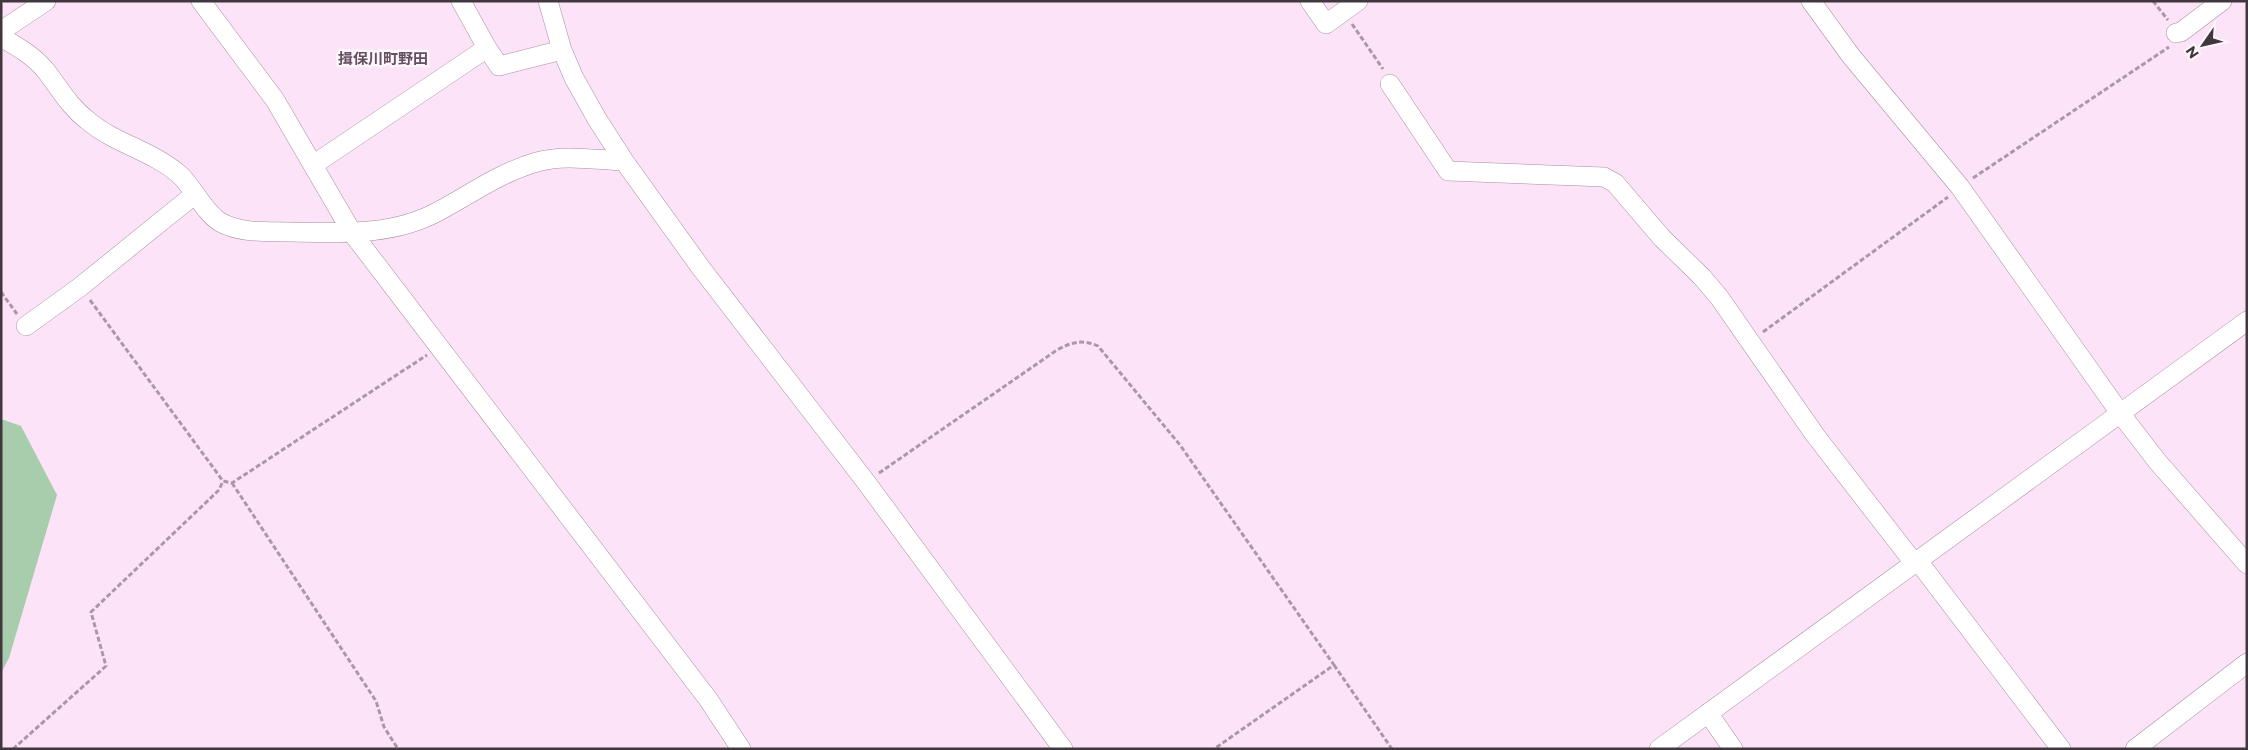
<svg xmlns="http://www.w3.org/2000/svg" width="2248" height="750" viewBox="0 0 2248 750" font-family="Montserrat,'Noto Sans JP',sans-serif">
<style>
.green{fill:#a7cdac}
.lines{fill:none;stroke-linecap:round;stroke-linejoin:round}
.minor-casing{stroke:#a68ea0;stroke-width:20}
.path{stroke:#ab98a7;stroke-width:3;stroke-dasharray:5 2.5;stroke-linecap:butt}
.minor{stroke:#fff;stroke-width:19}
.labels{text-anchor:middle;dominant-baseline:central;stroke-width:5;stroke-linejoin:round;paint-order:stroke}
.quarter-label{font-size:15px;font-weight:bold;fill:#655061;stroke:#fdf7fb}
</style>
<rect width="100%" height="100%" fill="#fde3f7"/>
<path class="green" d="M 1,419 L 21,426 L 57,495 L 9,658 L 1,673 Z"/>
<g class="lines">
<g class="minor-casing">
<path id="minor" d="M 201,1 L 275,100 L 353,234 L 708,699 L 741,749
M 461,1 L 487,48 L 499,66 L 562,50
M 548,1 L 562,50 L 574,78 L 597,119 L 624,161 L 701,268 L 866,482 L 1063,749
M 1310,1 L 1326,24 L 1358,1
M 1811,1 L 1851,56 L 1960,187 L 2120,413 L 2157,461 L 2247,564
M 1,31 L 46,1
M 2176,33 L 2181,32 L 2222,1
M 1,37 C 18,47 34,56 46,71 C 60,89 69,106 87,120 C 115,144 154,151 181,176 C 195,190 204,212 220,222 C 241,234 268,231 291,232 C 341,233 394,236 439,211 C 471,194 501,172 537,162 C 564,154 596,160 624,161
M 1390,84 L 1448,171 L 1604,177 L 1615,183 L 1662,238 L 1702,277 L 1719,297 L 1815,435 L 1911,559 L 1918,561 L 2061,749
M 313,165 L 487,48
M 26,326 L 80,287 L 195,194
M 1708,713 L 1733,749
M 1659,749 L 2247,321
M 2135,749 L 2247,663"/>
</g>
<path class="path" d="M 2153,1 L 2168,20
M 1352,24 L 1383,69
M 1973,178 L 2169,47
M 1,292 L 17,314
M 90,300 L 223,481 L 232,483 L 427,355
M 1763,332 L 1948,197
M 879,473 L 1057,350 C 1072,342 1082,339 1098,346 L 1180,445 L 1334,665 L 1214,749
M 232,483 L 376,701 L 384,727 L 398,749
M 1334,665 L 1392,749
M 13,749 L 106,666 L 91,612 L 219,490 L 223,481"/>
<use href="#minor" class="minor"/>
</g>
<g class="labels">
<g class="quarter-label">
<text x="383" y="58">揖保川町野田</text>
</g>
</g>
<rect width="2248" height="750" fill="none" stroke="#41373f" stroke-width="5"/>
<g transform="translate(2203 45) rotate(236)" stroke="#fdf7fb" stroke-width="4" paint-order="stroke">
<path d="M0-4L9 19L0 12L-9 19Z" fill="#41373f"/>
<text y="-8" font-size="14" font-weight="bold" text-anchor="middle" fill="#41373f">N</text>
</g>
</svg>
